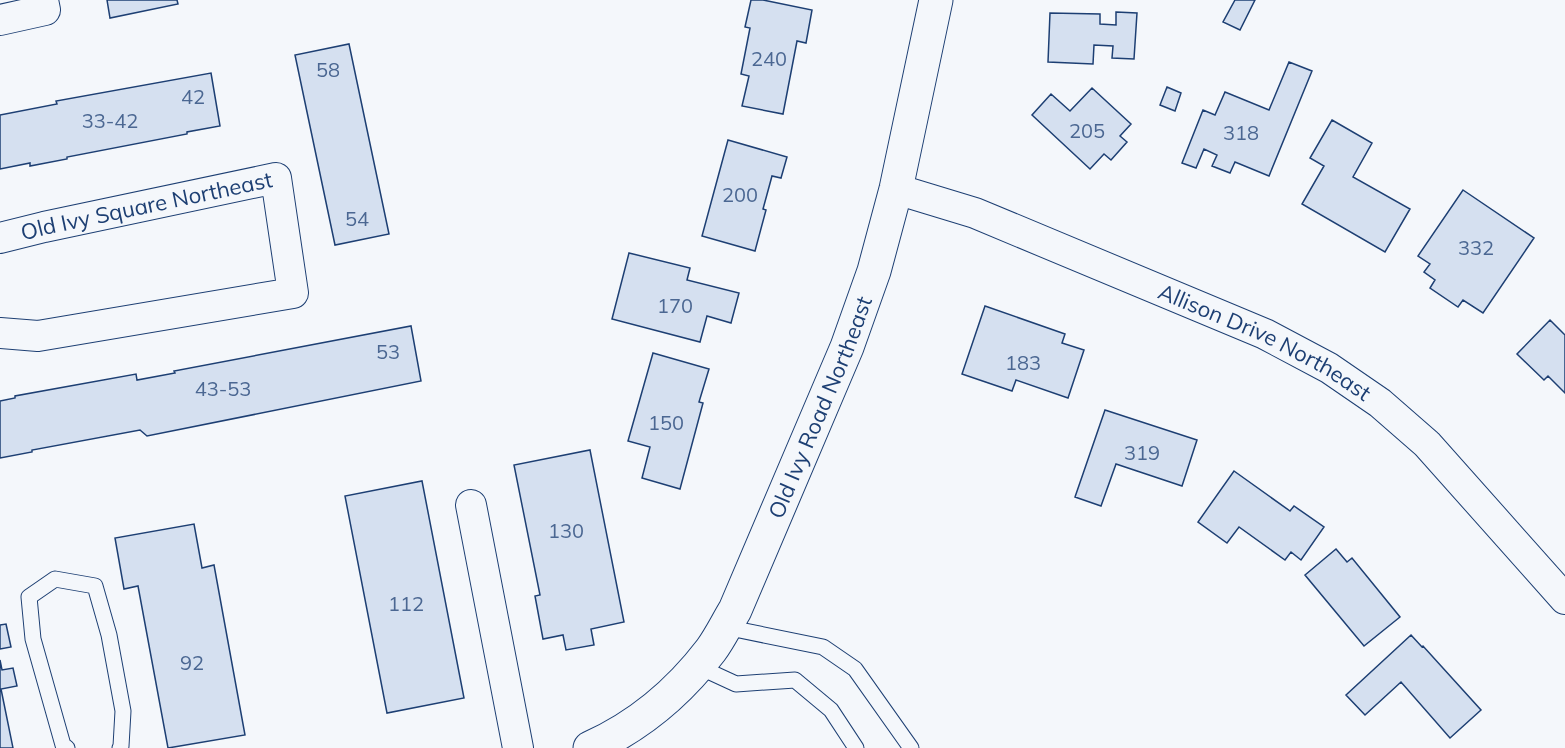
<svg xmlns="http://www.w3.org/2000/svg" width="1565" height="748" viewBox="0 0 1565 748" font-family="Mulish,sans-serif">
<style>
.building{fill:#d5e0f0;stroke:#1d3f73;stroke-width:1.5}
.lines{fill:none;stroke-linecap:round;stroke-linejoin:round}
.lane-casing{stroke:#1d3f73;stroke-width:17}
.street-casing{stroke:#1d3f73;stroke-width:32}
.secondary-casing{stroke:#1d3f73;stroke-width:35}
.lane{stroke:#f4f7fb;stroke-width:15}
.street{stroke:#f4f7fb;stroke-width:30}
.secondary{stroke:#f4f7fb;stroke-width:33}
.labels{text-anchor:middle;dominant-baseline:central;stroke-width:4.5;stroke-linejoin:round;paint-order:stroke}
.number-label{font-size:20px;fill:#4b6792}
.street-label{font-size:22px;fill:#1d3f73;stroke:#f4f7fb}
</style>
<rect width="100%" height="100%" fill="#f4f7fb"/>
<path class="building" d="M 107,0 L 177,0 L 178,4 L 110,18 Z
M 751,0 L 763,0 L 812,10 L 806,43 L 797,41 L 783,114 L 742,106 L 749,76 L 741,74 L 750,28 L 745,27 Z
M 1235,0 L 1255,0 L 1240,30 L 1223,22 Z
M 1116,12 L 1137,13 L 1134,59 L 1112,58 L 1113,46 L 1094,45 L 1093,64 L 1048,62 L 1050,13 L 1100,14 L 1100,24 L 1116,25 Z
M 349,44 L 389,234 L 335,245 L 295,55 Z
M 1289,62 L 1312,71 L 1269,176 L 1235,162 L 1230,173 L 1212,166 L 1217,155 L 1204,149 L 1196,168 L 1182,163 L 1203,110 L 1215,115 L 1225,92 L 1269,110 Z
M 211,73 L 220,126 L 187,132 L 187,134 L 67,157 L 67,159 L 30,166 L 30,163 L 0,169 L 0,115 L 57,104 L 56,101 Z
M 1167,87 L 1181,93 L 1175,111 L 1160,105 Z
M 1092,88 L 1131,124 L 1120,136 L 1127,142 L 1111,160 L 1104,154 L 1090,169 L 1032,115 L 1051,94 L 1070,111 Z
M 1332,120 L 1372,143 L 1353,177 L 1410,209 L 1385,252 L 1302,204 L 1324,166 L 1310,158 Z
M 728,140 L 787,157 L 781,178 L 772,176 L 763,209 L 766,210 L 755,251 L 702,236 Z
M 1463,190 L 1534,238 L 1483,313 L 1463,300 L 1458,307 L 1430,288 L 1435,280 L 1424,272 L 1430,264 L 1418,256 Z
M 629,253 L 690,268 L 687,280 L 739,293 L 731,323 L 707,316 L 700,342 L 612,319 Z
M 985,306 L 1065,334 L 1062,343 L 1084,350 L 1068,398 L 1016,380 L 1012,391 L 962,374 Z
M 1550,320 L 1565,335 L 1565,393 L 1548,376 L 1544,380 L 1517,354 Z
M 411,326 L 421,381 L 147,436 L 140,430 L 32,450 L 32,452 L 0,458 L 0,401 L 15,398 L 15,396 L 136,374 L 137,380 L 175,373 L 174,371 Z
M 653,353 L 709,369 L 699,402 L 703,403 L 680,489 L 642,478 L 650,447 L 628,441 Z
M 1105,410 L 1197,440 L 1182,486 L 1116,464 L 1101,506 L 1075,497 Z
M 590,450 L 624,622 L 591,629 L 594,645 L 566,650 L 563,635 L 543,639 L 535,596 L 540,595 L 514,465 Z
M 1234,471 L 1290,511 L 1294,506 L 1324,527 L 1301,560 L 1291,552 L 1285,560 L 1239,527 L 1227,543 L 1198,522 Z
M 422,481 L 464,698 L 387,713 L 345,496 Z
M 194,524 L 202,568 L 214,565 L 245,735 L 168,748 L 138,586 L 124,589 L 115,538 Z
M 1336,549 L 1347,562 L 1352,558 L 1400,617 L 1364,646 L 1305,575 Z
M 6,624 L 11,647 L 0,649 L 0,625 Z
M 1411,635 L 1422,647 L 1423,646 L 1481,710 L 1450,738 L 1401,682 L 1365,715 L 1346,695 Z
M 0,660 L 2,670 L 13,668 L 17,686 L 1,689 L 13,748 L 0,748 Z"/>
<g class="lines">
<g class="lane-casing">
<path id="lane" d="M 725,627 L 823,647 L 855,669 L 911,748
M 697,666 L 736,684 L 795,680 L 831,710 L 856,748
M 67,748 L 63,745 L 33,639 L 29,597 L 55,579 L 95,586 L 109,635 L 123,711 L 121,746 L 120,748"/>
</g>
<g class="street-casing">
<g id="street">
<path d="M 0,20 L 45,10 L 43,0"/>
<path id="s1" d="M 896,189 L 975,213 L 1265,334 L 1329,368 L 1380,403 L 1427,444 L 1565,599"/>
<path id="s2" d="M 0,238 L 44,227 L 276,178 L 293,293 L 38,336 L 0,333"/>
<path d="M 471,505 L 518,748"/>
</g>
</g>
<g class="secondary-casing">
<g id="secondary">
<path id="s3" d="M 590,748 C 639,726 679,692 711,650 C 720,638 727,623 735,610 L 847,347 L 874,271 L 896,189 L 936,0"/>
</g>
</g>
<use href="#lane" class="lane"/>
<use href="#street" class="street"/>
<use href="#secondary" class="secondary"/>
</g>
<g class="labels">
<g class="number-label">
<text x="769" y="58">240</text>
<text x="328" y="69">58</text>
<text x="193" y="96">42</text>
<text x="110" y="120">33-42</text>
<text x="1087" y="130">205</text>
<text x="1241" y="132">318</text>
<text x="740" y="194">200</text>
<text x="357" y="218">54</text>
<text x="1476" y="247">332</text>
<text x="675" y="305">170</text>
<text x="388" y="351">53</text>
<text x="1023" y="362">183</text>
<text x="223" y="388">43-53</text>
<text x="666" y="422">150</text>
<text x="1142" y="452">319</text>
<text x="566" y="530">130</text>
<text x="406" y="603">112</text>
<text x="192" y="662">92</text>
</g>
<g class="street-label">
<text stroke="none"><textPath href="#s2" startOffset="150">Old Ivy Square Northeast</textPath></text>
<text stroke="none"><textPath href="#s1" startOffset="400">Allison Drive Northeast</textPath></text>
<text stroke="none"><textPath href="#s3" startOffset="424">Old Ivy Road Northeast</textPath></text>
</g>
</g>
</svg>
